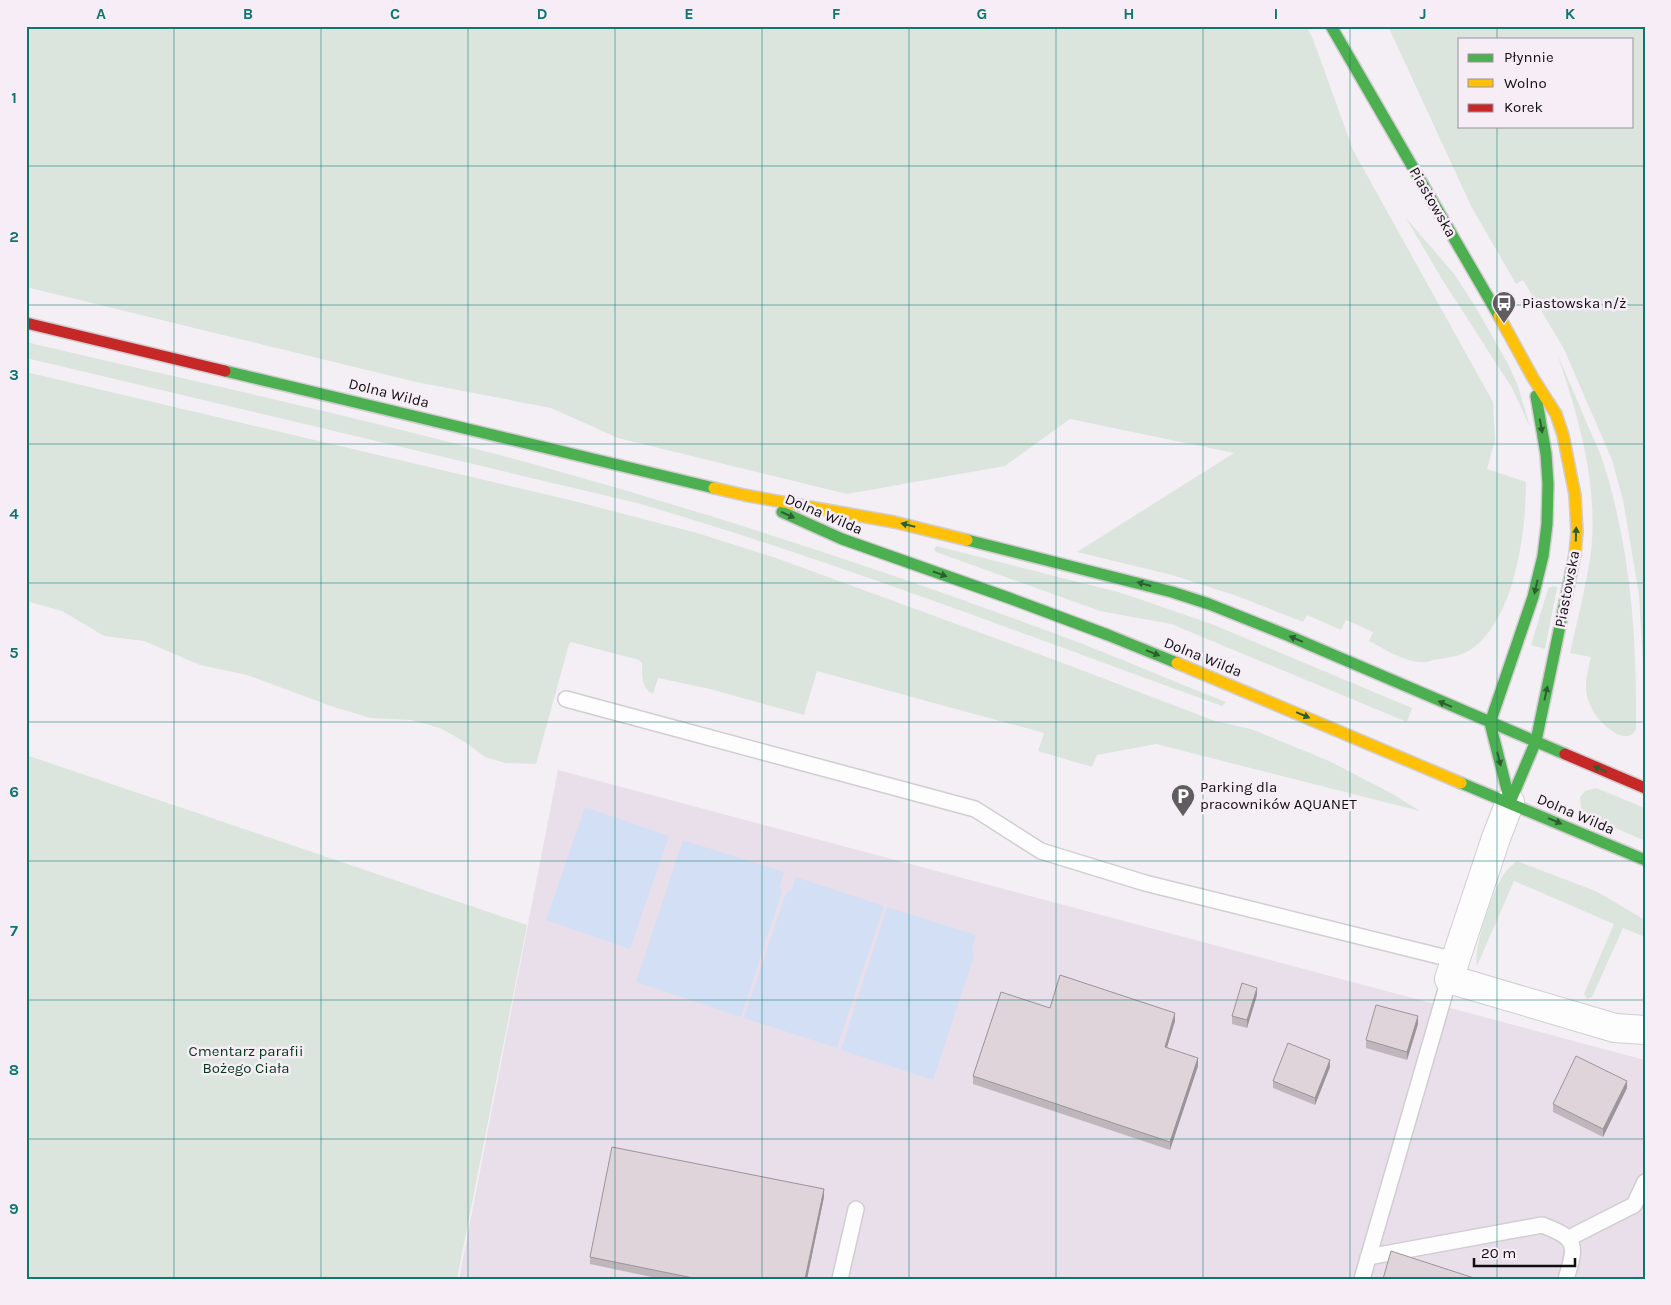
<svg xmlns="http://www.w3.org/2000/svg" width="1671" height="1305" viewBox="0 0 1671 1305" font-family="Karla,sans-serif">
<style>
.built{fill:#e9dfea}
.green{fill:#dbe5dd;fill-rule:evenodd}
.water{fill:#d3dff5}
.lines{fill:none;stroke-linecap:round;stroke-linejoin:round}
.lane-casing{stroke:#d1cdd1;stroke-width:18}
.street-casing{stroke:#d1cdd1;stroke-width:30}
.fast-casing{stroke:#d1cdd1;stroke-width:14}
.slow-casing{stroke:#d1cdd1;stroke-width:14}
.jam-casing{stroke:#d1cdd1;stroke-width:14}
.lane{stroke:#fdfdfd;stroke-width:15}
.street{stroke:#fdfdfd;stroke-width:28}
.fast{stroke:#4caf50;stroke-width:11}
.slow{stroke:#ffc107;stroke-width:11}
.jam{stroke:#c62828;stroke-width:11}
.wall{fill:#bfb6bb}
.shaded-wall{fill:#9b9498}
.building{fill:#ded4d9;stroke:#9b9498}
.oneway{fill:#2e5e30}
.grid{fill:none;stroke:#0f766e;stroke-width:1;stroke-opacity:0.55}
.labels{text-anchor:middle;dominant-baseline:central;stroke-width:5;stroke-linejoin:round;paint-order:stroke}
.street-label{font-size:15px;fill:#110e11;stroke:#f6edf6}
.poi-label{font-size:15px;fill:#110e11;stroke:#f6edf6;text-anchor:start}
.park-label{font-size:15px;fill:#003819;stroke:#f6edf6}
.neatline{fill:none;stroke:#0f766e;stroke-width:2}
.grid-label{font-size:16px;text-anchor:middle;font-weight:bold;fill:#0f766e}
</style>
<rect width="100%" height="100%" fill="#f4eff4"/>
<path class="built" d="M 558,770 L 1645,1060 L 1645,1279 L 459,1279 Z"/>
<path class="green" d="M 26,26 L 1306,26 L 1313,39 L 1353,150 L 1493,402 L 1495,440 L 1487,469 L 1526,482 C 1526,530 1516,609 1479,643 C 1464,657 1451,657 1433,660 C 1431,660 1429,662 1426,662 C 1407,664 1385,649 1369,641 L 1373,632 L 1346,620 L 1341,630 L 1307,615 L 1303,622 L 1237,596 L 1172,575 L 1077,552 L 1234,453 L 1070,419 L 1005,466 L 847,494 L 618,438 L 551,408 L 416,382 L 26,287 Z
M 1388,26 L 1645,26 L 1645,737 L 1643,733 L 1644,681 L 1639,595 L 1623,500 L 1612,460 L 1564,349 L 1523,280 L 1516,284 L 1471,206 ZM 1460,39 L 1632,39 L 1632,126 L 1460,126 Z
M 1406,218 L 1455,275 L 1478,311 L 1508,364 L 1518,386 L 1530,427 L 1512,388 L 1440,276 Z
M 26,342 C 200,383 375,420 547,468 C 727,518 905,577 1080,643 C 1129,662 1177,683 1226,702 L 1222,706 C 1028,636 835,561 637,503 L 26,358 Z
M 1557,353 C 1567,377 1578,402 1588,426 C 1594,439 1600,452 1604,465 C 1631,550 1637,640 1636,729 C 1628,747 1605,727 1597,717 C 1592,711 1589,703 1587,696 C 1584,683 1588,670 1591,657 L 1570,653 C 1577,622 1585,590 1590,559 C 1600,489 1579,418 1557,353 Z
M 26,372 L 578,502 L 697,533 L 776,558 L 1063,663 L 1215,721 L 1251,729 L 1329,761 L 1391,793 L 1420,811 L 1156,744 L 1097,755 L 1092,767 L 1038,751 L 1044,733 L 817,671 L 804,715 L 710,689 L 658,678 L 653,694 C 641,688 642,675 642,663 L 639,660 L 571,642 L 569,644 L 536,764 L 505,763 L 485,757 L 465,742 L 440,728 L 411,720 L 370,718 L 328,705 L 247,675 L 200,665 L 144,641 L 104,636 L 62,611 L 26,601 Z
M 936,546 L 1118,592 L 1151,603 L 1214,625 L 1412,708 L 1407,722 L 1188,631 L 1171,624 L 1100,611 L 936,552 L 934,550 Z
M 1555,586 L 1557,588 L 1545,649 L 1531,645 L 1548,589 L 1550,587 Z
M 26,755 L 527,925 L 457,1279 L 26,1279 Z
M 1596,788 L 1645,808 L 1645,841 L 1591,817 L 1581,810 L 1580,797 L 1585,791 Z
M 1517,861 L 1598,892 L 1645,920 L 1645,937 L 1623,928 L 1592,997 L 1587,999 L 1584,994 L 1614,924 L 1514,881 L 1477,966 C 1473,948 1492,895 1501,879 C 1505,871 1510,867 1517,861 Z"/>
<path class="water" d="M 585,807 L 669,836 L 630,949 L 546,920 Z
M 683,840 L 784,872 L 780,886 L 782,892 L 741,1017 L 636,982 Z
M 796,877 L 884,906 L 837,1048 L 744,1018 L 786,893 L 792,889 Z
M 887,907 L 976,935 L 972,949 L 974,956 L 933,1080 L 841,1050 Z"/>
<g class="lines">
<g class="lane-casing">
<path id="lane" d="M 566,699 L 975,809 L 1041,851 L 1145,883 L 1455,960
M 1569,1238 L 1634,1205 L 1645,1182
M 1368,1257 L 1542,1225 C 1577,1238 1577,1244 1566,1279
M 840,1279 L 856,1209
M 1362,1279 L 1449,979"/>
</g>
<g class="street-casing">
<path id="street" d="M 1510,802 L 1496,838 L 1449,979 L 1615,1028 L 1645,1030"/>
</g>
<g class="fast-casing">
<path id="fast" d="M 1331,26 L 1499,316
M 225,371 L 714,488
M 782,512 L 842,539 L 1009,598 L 1108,635 L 1177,663
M 967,540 L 1172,592 L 1209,604 L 1289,636 L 1565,754
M 1461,783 L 1645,860
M 1510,802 L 1536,741 L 1575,554
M 1510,802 L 1490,723 L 1533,597 L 1543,556 L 1547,524 L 1548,484 L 1546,454 L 1536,396"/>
</g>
<g class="slow-casing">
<path id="slow" d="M 1499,316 L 1533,378 L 1556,414 L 1563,435 L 1575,495 L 1577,532 L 1575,554
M 714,488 L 744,495 L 894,522 L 967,540
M 1177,663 L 1461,783"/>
</g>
<g class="jam-casing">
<path id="jam" d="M 26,323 L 225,371
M 1565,754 L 1645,788"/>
</g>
<use href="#lane" class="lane"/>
<use href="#street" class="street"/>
<use href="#fast" class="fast"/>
<use href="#slow" class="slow"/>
<use href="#jam" class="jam"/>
</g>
<path class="wall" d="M 1257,995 L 1247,1028 L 1232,1024 L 1232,1016 Z
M 1175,1021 L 1167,1047 L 1198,1066 L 1170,1150 L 973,1084 L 973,1076 Z
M 1418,1024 L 1407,1060 L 1366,1048 L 1366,1040 Z
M 1330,1067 L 1315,1105 L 1273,1088 L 1273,1081 Z
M 1627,1088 L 1603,1137 L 1553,1112 L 1553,1104 Z
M 824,1197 L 807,1279 L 661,1279 L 590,1264 L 590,1257 Z"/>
<path class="shaded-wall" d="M 1257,988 L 1257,995 L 1247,1028 L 1247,1020 Z
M 1175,1013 L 1175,1021 L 1165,1054 L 1165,1047 Z
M 1418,1016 L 1418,1024 L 1407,1060 L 1407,1052 Z
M 1198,1058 L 1198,1066 L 1170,1150 L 1170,1142 Z
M 1330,1060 L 1330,1067 L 1315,1105 L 1315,1098 Z
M 1627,1081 L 1627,1088 L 1603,1137 L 1603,1129 Z
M 824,1189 L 824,1197 L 807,1279 L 805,1279 Z"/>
<path class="building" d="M 1060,975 L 1175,1013 L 1165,1047 L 1198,1058 L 1170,1142 L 973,1076 L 1001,992 L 1050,1008 Z
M 1242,983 L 1257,988 L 1247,1020 L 1232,1016 Z
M 1376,1005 L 1418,1016 L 1407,1052 L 1366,1040 Z
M 1288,1043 L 1330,1060 L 1315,1098 L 1273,1081 Z
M 1576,1056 L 1627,1081 L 1603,1129 L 1553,1104 Z
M 612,1147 L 824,1189 L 805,1279 L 698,1279 L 590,1257 Z
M 1391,1251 L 1477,1279 L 1383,1279 Z"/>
<defs><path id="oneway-solid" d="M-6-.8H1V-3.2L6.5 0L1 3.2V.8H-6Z" transform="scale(1.25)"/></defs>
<g class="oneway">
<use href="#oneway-solid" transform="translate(1541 426) rotate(80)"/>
<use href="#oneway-solid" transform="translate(788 515) rotate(24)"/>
<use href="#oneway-solid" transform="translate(908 525) rotate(-166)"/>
<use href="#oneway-solid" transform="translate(1576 534) rotate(-88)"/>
<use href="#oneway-solid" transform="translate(940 574) rotate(19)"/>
<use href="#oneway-solid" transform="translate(1144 584) rotate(-165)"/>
<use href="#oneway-solid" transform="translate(1536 587) rotate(103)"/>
<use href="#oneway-solid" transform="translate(1296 639) rotate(-157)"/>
<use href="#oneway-solid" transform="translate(1153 653) rotate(22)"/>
<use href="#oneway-solid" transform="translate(1546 693) rotate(-78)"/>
<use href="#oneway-solid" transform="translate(1445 704) rotate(-157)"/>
<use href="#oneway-solid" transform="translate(1303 715) rotate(23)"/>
<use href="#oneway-solid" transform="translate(1499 759) rotate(76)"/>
<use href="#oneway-solid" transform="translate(1600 769) rotate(-156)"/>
<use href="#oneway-solid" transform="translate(1555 821) rotate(23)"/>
</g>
<path class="grid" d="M 174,26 L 174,1279M 321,26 L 321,1279M 468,26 L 468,1279M 615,26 L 615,1279M 762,26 L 762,1279M 909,26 L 909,1279M 1056,26 L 1056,1279M 1203,26 L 1203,1279M 1350,26 L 1350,1279M 1497,26 L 1497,39M 1497,126 L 1497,1279M 26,166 L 1645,166M 26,305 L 1645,305M 26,444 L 1645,444M 26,583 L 1645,583M 26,722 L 1645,722M 26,861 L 1645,861M 26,1000 L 1645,1000M 26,1139 L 1645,1139"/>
<defs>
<g id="bus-pin" transform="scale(1.25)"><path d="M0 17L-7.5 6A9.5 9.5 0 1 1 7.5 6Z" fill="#605d60" stroke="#f6edf6"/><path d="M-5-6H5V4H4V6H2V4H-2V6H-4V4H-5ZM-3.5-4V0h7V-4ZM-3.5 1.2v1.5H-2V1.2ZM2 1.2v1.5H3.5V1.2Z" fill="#fff"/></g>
<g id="parking-pin" transform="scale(1.25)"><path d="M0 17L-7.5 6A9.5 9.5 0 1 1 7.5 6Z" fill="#605d60" stroke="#f6edf6"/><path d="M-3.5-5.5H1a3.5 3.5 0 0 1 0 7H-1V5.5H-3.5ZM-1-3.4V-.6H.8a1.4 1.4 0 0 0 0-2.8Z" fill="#fff"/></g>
</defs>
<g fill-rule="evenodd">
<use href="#bus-pin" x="1504" y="303"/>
<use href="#parking-pin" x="1183" y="796"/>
</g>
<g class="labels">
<g class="street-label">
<text transform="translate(1433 202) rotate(60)">Piastowska</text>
<text transform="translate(389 393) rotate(14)">Dolna Wilda</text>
<text transform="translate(824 514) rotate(23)">Dolna Wilda</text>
<text transform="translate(1567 589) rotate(-79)">Piastowska</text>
<text transform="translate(1203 657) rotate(22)">Dolna Wilda</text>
<text transform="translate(1576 814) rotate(23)">Dolna Wilda</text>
</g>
<g class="poi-label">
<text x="1522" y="303">Piastowska n/ż</text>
<text x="1200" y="787">Parking dla<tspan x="1200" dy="17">pracowników AQUANET</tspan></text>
</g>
<g class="park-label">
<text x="246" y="1051">Cmentarz parafii<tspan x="246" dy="17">Bożego Ciała</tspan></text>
</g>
</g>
<rect width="1671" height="1305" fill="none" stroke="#f6edf6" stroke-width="55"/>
<rect x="1458" y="38" width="175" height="90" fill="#f6edf6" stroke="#9a949a"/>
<rect x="1468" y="54" width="25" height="8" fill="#4caf50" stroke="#9a949a"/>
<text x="1504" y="62" font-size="15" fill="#110e11">Płynnie</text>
<rect x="1468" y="79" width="25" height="8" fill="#ffc107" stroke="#9a949a"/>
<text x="1504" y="88" font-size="15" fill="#110e11">Wolno</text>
<rect x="1468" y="104" width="25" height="8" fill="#c62828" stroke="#9a949a"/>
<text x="1504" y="112" font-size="15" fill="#110e11">Korek</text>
<path d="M1474 1258v8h101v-8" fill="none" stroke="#110e11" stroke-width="2.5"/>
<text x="1481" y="1258" font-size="15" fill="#110e11" stroke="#f6edf6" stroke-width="4" paint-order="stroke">20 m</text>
<rect x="28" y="28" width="1616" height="1250" class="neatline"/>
<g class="grid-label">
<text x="101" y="19">A</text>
<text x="248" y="19">B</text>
<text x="395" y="19">C</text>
<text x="542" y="19">D</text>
<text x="689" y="19">E</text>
<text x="836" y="19">F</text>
<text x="982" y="19">G</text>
<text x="1129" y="19">H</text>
<text x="1276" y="19">I</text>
<text x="1423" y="19">J</text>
<text x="1570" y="19">K</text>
<text x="14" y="103">1</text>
<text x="14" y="242">2</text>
<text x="14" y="380">3</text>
<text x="14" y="519">4</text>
<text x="14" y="658">5</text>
<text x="14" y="797">6</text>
<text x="14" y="936">7</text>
<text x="14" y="1075">8</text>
<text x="14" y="1214">9</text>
</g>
</svg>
